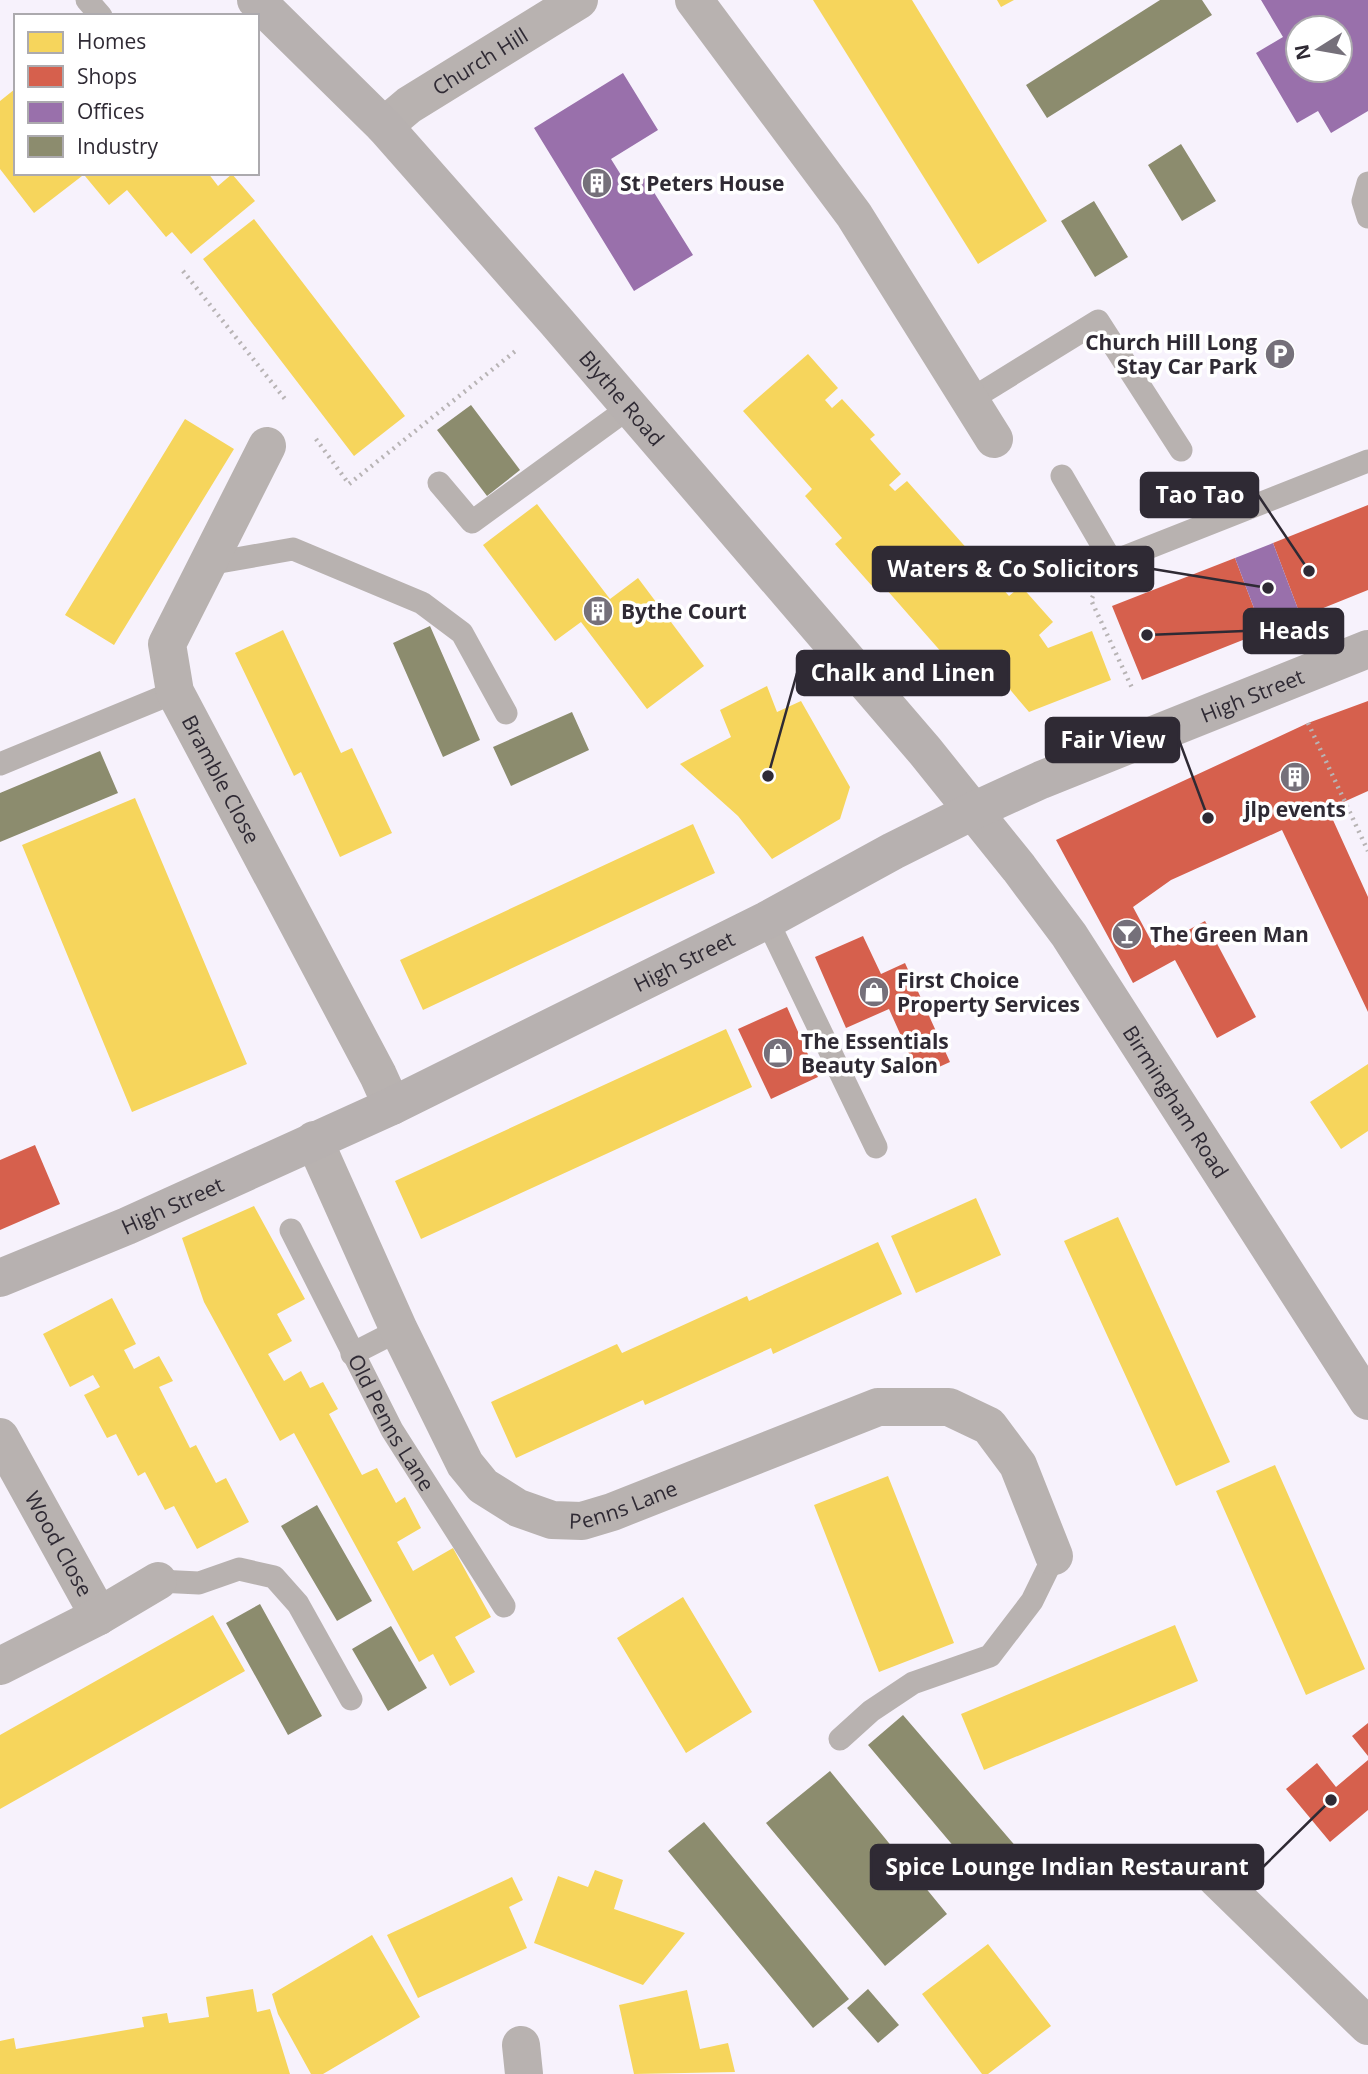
<svg xmlns="http://www.w3.org/2000/svg" width="1368" height="2074" viewBox="0 0 1368 2074" font-family="'Open Sans',sans-serif">
<style>
.homes{fill:#f6d55c}
.shops{fill:#d6604d}
.offices{fill:#9970ab;fill-rule:evenodd}
.industry{fill:#8c8c6e}
.lines{fill:none;stroke-linecap:round;stroke-linejoin:round}
.path{stroke:#b8b4b5;stroke-width:4.5;stroke-dasharray:2 5;stroke-linecap:butt}
.service{stroke:#b8b2b0;stroke-width:23}
.minor{stroke:#b8b2b0;stroke-width:38}
.secondary{stroke:#b7b1b0;stroke-width:38}
.labels{text-anchor:middle;dominant-baseline:central;stroke-width:7;stroke-linejoin:round;paint-order:stroke}
.street-label{font-size:21px;fill:#2f2a34;stroke:#fff}
.poi-label{font-size:21px;font-weight:bold;fill:#2f2a34;stroke:#fff;text-anchor:start}
.leader{fill:none;stroke:#2f2a34;stroke-width:2.5}
.callout-dot{fill:#2f2a34;stroke:#fff;stroke-width:2.5}
.callout{fill:#2f2a34;stroke:#2f2a34;stroke-width:2.5}
.callout-label{font-size:23px;text-anchor:middle;font-weight:bold;fill:#fff}
</style>
<rect width="100%" height="100%" fill="#f7f2fc"/>
<path class="homes" d="M 813,0 L 912,0 L 1047,221 L 978,264 Z
M 997,0 L 1014,0 L 1001,7 Z
M 15,89 L 16,173 L 80,173 L 82,176 L 34,213 L 0,169 L 0,101 Z
M 89,173 L 208,173 L 218,186 L 232,174 L 255,201 L 191,254 L 172,232 L 166,237 L 127,190 L 109,205 L 85,176 Z
M 254,219 L 405,416 L 354,456 L 203,259 Z
M 808,354 L 838,388 L 825,400 L 832,408 L 842,399 L 875,435 L 870,439 L 901,474 L 889,485 L 895,491 L 907,481 L 1009,596 L 1021,586 L 1053,622 L 1039,635 L 1048,648 L 1092,631 L 1111,680 L 1029,712 L 996,673 L 979,688 L 946,651 L 943,654 L 879,581 L 872,586 L 835,544 L 842,538 L 805,496 L 812,489 L 743,411 Z
M 185,419 L 234,449 L 114,645 L 65,615 Z
M 537,504 L 610,599 L 638,578 L 704,666 L 647,709 L 581,622 L 555,641 L 483,545 Z
M 283,630 L 341,753 L 352,748 L 392,833 L 340,857 L 301,772 L 294,776 L 235,653 Z
M 767,686 L 777,712 L 801,701 L 850,787 L 840,819 L 772,859 L 738,816 L 680,764 L 731,737 L 720,710 Z
M 135,798 L 247,1064 L 132,1112 L 22,845 Z
M 693,824 L 715,873 L 423,1010 L 400,960 Z
M 726,1029 L 752,1087 L 421,1239 L 395,1181 Z
M 1368,1064 L 1368,1131 L 1341,1149 L 1310,1102 Z
M 976,1198 L 1001,1255 L 916,1293 L 891,1236 Z
M 254,1206 L 305,1299 L 277,1314 L 292,1341 L 268,1354 L 284,1381 L 301,1371 L 310,1388 L 323,1382 L 338,1409 L 329,1414 L 362,1475 L 377,1468 L 396,1503 L 405,1497 L 421,1528 L 397,1542 L 413,1571 L 453,1548 L 491,1617 L 455,1637 L 475,1672 L 450,1686 L 433,1654 L 419,1662 L 294,1433 L 280,1441 L 204,1302 L 182,1238 Z
M 1118,1217 L 1230,1462 L 1176,1486 L 1064,1241 Z
M 878,1242 L 902,1294 L 773,1354 L 771,1348 L 645,1405 L 643,1400 L 516,1458 L 491,1402 L 617,1344 L 622,1353 L 747,1296 L 749,1301 Z
M 112,1298 L 136,1344 L 124,1350 L 134,1369 L 159,1356 L 173,1381 L 159,1387 L 190,1448 L 196,1445 L 216,1483 L 226,1478 L 249,1522 L 197,1549 L 174,1506 L 165,1510 L 145,1472 L 138,1476 L 116,1434 L 107,1438 L 84,1395 L 100,1387 L 93,1375 L 70,1387 L 43,1334 Z
M 1275,1465 L 1365,1669 L 1306,1695 L 1216,1491 Z
M 888,1476 L 954,1643 L 879,1672 L 814,1505 Z
M 683,1597 L 752,1712 L 686,1753 L 617,1638 Z
M 213,1615 L 245,1671 L 0,1809 L 0,1735 Z
M 1175,1625 L 1198,1681 L 984,1770 L 961,1714 Z
M 595,1870 L 623,1880 L 614,1909 L 685,1933 L 643,1985 L 534,1943 L 558,1876 L 588,1887 Z
M 512,1877 L 523,1900 L 509,1907 L 527,1948 L 418,1998 L 387,1935 Z
M 372,1935 L 420,2017 L 323,2074 L 311,2074 L 278,2014 L 272,1994 Z
M 988,1944 L 1051,2026 L 988,2074 L 982,2074 L 922,1994 Z
M 253,1989 L 257,2012 L 270,2009 L 290,2074 L 0,2074 L 0,2041 L 14,2038 L 16,2049 L 144,2027 L 142,2017 L 167,2013 L 169,2023 L 209,2017 L 206,1997 Z
M 687,1990 L 700,2049 L 728,2043 L 735,2072 L 634,2074 L 619,2005 Z"/>
<path class="shops" d="M 1368,505 L 1368,590 L 1301,617 L 1273,543 Z
M 1235,558 L 1263,632 L 1142,680 L 1112,606 Z
M 1368,701 L 1368,791 L 1328,809 L 1368,897 L 1368,1012 L 1282,830 L 1171,880 L 1133,907 L 1155,948 L 1205,921 L 1256,1017 L 1217,1038 L 1175,960 L 1133,983 L 1056,840 L 1308,723 Z
M 863,936 L 881,974 L 905,963 L 950,1062 L 919,1076 L 889,1009 L 846,1028 L 815,957 Z
M 787,1007 L 818,1077 L 771,1099 L 738,1029 Z
M 35,1145 L 60,1204 L 0,1230 L 0,1160 Z
M 1368,1723 L 1368,1756 L 1352,1736 Z
M 1368,1760 L 1368,1810 L 1330,1842 L 1286,1789 L 1317,1763 L 1336,1787 Z"/>
<path class="offices" d="M 1261,0 L 1368,0 L 1368,111 L 1331,133 L 1318,111 L 1297,123 L 1256,53 L 1283,37 ZM 1298,28 L 1340,28 L 1340,70 L 1298,70 Z
M 623,73 L 658,130 L 611,159 L 629,188 L 645,178 L 693,255 L 634,291 L 534,128 Z
M 1273,543 L 1301,617 L 1263,632 L 1235,558 Z"/>
<path class="industry" d="M 1160,0 L 1202,0 L 1212,15 L 1047,118 L 1026,85 Z
M 1181,144 L 1216,201 L 1182,221 L 1148,165 Z
M 1094,201 L 1128,257 L 1095,277 L 1061,221 Z
M 471,405 L 520,470 L 487,496 L 437,430 Z
M 430,626 L 480,740 L 443,757 L 393,643 Z
M 572,712 L 589,750 L 511,786 L 493,747 Z
M 100,751 L 118,793 L 0,842 L 0,793 Z
M 317,1505 L 372,1601 L 337,1621 L 281,1526 Z
M 260,1604 L 322,1716 L 288,1735 L 226,1623 Z
M 391,1626 L 427,1688 L 388,1711 L 352,1649 Z
M 903,1715 L 1024,1856 L 988,1887 L 868,1745 Z
M 830,1771 L 947,1914 L 885,1966 L 766,1823 Z
M 704,1822 L 849,1999 L 813,2028 L 668,1851 Z
M 868,1989 L 899,2025 L 878,2043 L 847,2008 Z"/>
<g class="lines">
<path class="path" d="M 183,271 L 285,399
M 316,439 L 349,484 L 518,349
M 1093,596 L 1091,600 L 1133,690
M 1308,723 L 1368,851"/>
<g class="service">
<path d="M 87,0 L 101,16"/>
<path d="M 1368,183 L 1363,201 L 1368,217"/>
<path d="M 970,400 L 1098,321 L 1181,450"/>
<path d="M 1062,476 L 1112,562 L 1368,461"/>
<path d="M 439,483 L 472,522 L 630,407"/>
<path d="M 208,564 L 293,549 L 422,603 L 462,633 L 506,713"/>
<path d="M 0,764 L 175,692"/>
<path d="M 767,920 L 876,1147"/>
<path id="s1" d="M 291,1230 L 392,1430 L 504,1606"/>
<path d="M 352,1354 L 399,1330"/>
<path d="M 158,1581 L 199,1583 L 239,1569 L 274,1577 L 298,1604 L 351,1699"/>
<path d="M 840,1739 L 871,1711 L 913,1683 L 990,1656 L 1032,1601 L 1054,1556"/>
</g>
<g class="minor">
<path d="M 694,0 L 854,215 L 994,439"/>
<path id="s2" d="M 384,126 L 409,105 L 579,0"/>
<path id="s3" d="M 267,446 L 167,644 L 175,692 L 378,1075 L 392,1106"/>
<path id="s4" d="M 314,1140 L 399,1330 L 465,1464 L 483,1486 L 518,1508 L 552,1520 L 582,1521 L 612,1512 L 878,1407 L 949,1407 L 989,1426 L 1018,1465 L 1054,1556"/>
<path id="s5" d="M 0,1437 L 99,1616"/>
<path d="M 0,1666 L 99,1616 L 158,1581"/>
<path d="M 1217,1879 L 1368,2026"/>
<path d="M 521,2045 L 524,2074"/>
</g>
<g class="secondary">
<path id="s6" d="M 256,0 L 384,126 L 555,320 L 925,751 L 1019,868 L 1069,935 L 1368,1401"/>
<path id="s7" d="M 0,1278 L 127,1226 L 392,1106 L 767,920 L 893,851 L 973,811 L 1041,780 L 1368,649"/>
</g>
</g>
<defs>
<g id="building-disc" transform="scale(1.575)"><circle r="9.5" fill="#75707a" stroke="#fff"/><path d="M-4-6H4V6H1V3H-1V6H-4ZM-2.5-4.3h1.7v1.8h-1.7ZM.8-4.3h1.7v1.8H.8ZM-2.5-1h1.7V.8h-1.7ZM.8-1h1.7V.8H.8Z" fill="#fff"/></g>
<g id="parking-disc" transform="scale(1.575)"><circle r="9.5" fill="#75707a" stroke="#fff"/><path d="M-3.5-5.5H1a3.5 3.5 0 0 1 0 7H-1V5.5H-3.5ZM-1-3.4V-.6H.8a1.4 1.4 0 0 0 0-2.8Z" fill="#fff"/></g>
<g id="bar-disc" transform="scale(1.575)"><circle r="9.5" fill="#75707a" stroke="#fff"/><path d="M-6-5H6L.8 .8V4.5H3.5V6h-7V4.5H-.8V.8Z" fill="#fff"/></g>
<g id="shop-disc" transform="scale(1.575)"><circle r="9.5" fill="#75707a" stroke="#fff"/><path d="M-5-2.5h2.3a2.7 3.5 0 0 1 5.4 0H5L5.5 6h-11ZM-1.5-2.5h3a1.5 2.3 0 0 0-3 0Z" fill="#fff"/></g>
</defs>
<g fill-rule="evenodd">
<use href="#building-disc" x="597" y="183"/>
<use href="#parking-disc" x="1280" y="354"/>
<use href="#building-disc" x="598" y="611"/>
<use href="#building-disc" x="1295" y="777"/>
<use href="#bar-disc" x="1127" y="934"/>
<use href="#shop-disc" x="874" y="992"/>
<use href="#shop-disc" x="778" y="1053"/>
</g>
<g class="labels">
<g class="street-label">
<text stroke="none"><textPath href="#s2" startOffset="116">Church Hill</textPath></text>
<text stroke="none"><textPath href="#s6" startOffset="541">Blythe Road</textPath></text>
<text stroke="none"><textPath href="#s7" startOffset="1382">High Street</textPath></text>
<text stroke="none"><textPath href="#s3" startOffset="369">Bramble Close</textPath></text>
<text stroke="none"><textPath href="#s7" startOffset="754">High Street</textPath></text>
<text stroke="none"><textPath href="#s6" startOffset="1438">Birmingham Road</textPath></text>
<text stroke="none"><textPath href="#s7" startOffset="187">High Street</textPath></text>
<text stroke="none"><textPath href="#s1" startOffset="217">Old Penns Lane</textPath></text>
<text stroke="none"><textPath href="#s4" startOffset="537">Penns Lane</textPath></text>
<text stroke="none"><textPath href="#s5" startOffset="122">Wood Close</textPath></text>
</g>
<g class="poi-label">
<text x="620" y="183">St Peters House</text>
<text x="1257" y="342" text-anchor="end">Church Hill Long<tspan x="1257" dy="24">Stay Car Park</tspan></text>
<text x="621" y="611">Bythe Court</text>
<text x="1295" y="809" text-anchor="middle">jlp events</text>
<text x="1150" y="934">The Green Man</text>
<text x="897" y="980">First Choice<tspan x="897" dy="24">Property Services</tspan></text>
<text x="801" y="1041">The Essentials<tspan x="801" dy="24">Beauty Salon</tspan></text>
</g>
</g>
<path class="leader" d="M1309 571L1258 495M1268 588L1153 569M1147 635L1244 631M768 776L797 673M1208 818L1179 740M1331 1800L1263 1867"/>
<g class="callout-dot">
<circle cx="1309" cy="571" r="7"/>
<circle cx="1268" cy="588" r="7"/>
<circle cx="1147" cy="635" r="7"/>
<circle cx="768" cy="776" r="7"/>
<circle cx="1208" cy="818" r="7"/>
<circle cx="1331" cy="1800" r="7"/>
</g>
<g class="callout">
<rect x="1141" y="473" width="117" height="44" rx="7"/>
<rect x="873" y="547" width="280" height="44" rx="7"/>
<rect x="1244" y="609" width="99" height="44" rx="7"/>
<rect x="797" y="651" width="212" height="44" rx="7"/>
<rect x="1046" y="718" width="133" height="44" rx="7"/>
<rect x="871" y="1845" width="392" height="44" rx="7"/>
</g>
<g class="callout-label">
<text x="1200" y="503">Tao Tao</text>
<text x="1013" y="577">Waters &amp; Co Solicitors</text>
<text x="1294" y="639">Heads</text>
<text x="903" y="681">Chalk and Linen</text>
<text x="1113" y="748">Fair View</text>
<text x="1067" y="1875">Spice Lounge Indian Restaurant</text>
</g>
<rect x="14" y="14" width="245" height="161" fill="#ffffff" stroke="#acaaae" stroke-width="2"/>
<rect x="28" y="32" width="35" height="21" fill="#f6d55c" stroke="#acaaae" stroke-width="2"/>
<text x="77" y="49" font-size="21" fill="#2f2a34">Homes</text>
<rect x="28" y="66" width="35" height="21" fill="#d6604d" stroke="#acaaae" stroke-width="2"/>
<text x="77" y="84" font-size="21" fill="#2f2a34">Shops</text>
<rect x="28" y="102" width="35" height="21" fill="#9970ab" stroke="#acaaae" stroke-width="2"/>
<text x="77" y="119" font-size="21" fill="#2f2a34">Offices</text>
<rect x="28" y="136" width="35" height="21" fill="#8c8c6e" stroke="#acaaae" stroke-width="2"/>
<text x="77" y="154" font-size="21" fill="#2f2a34">Industry</text>
<g transform="translate(1319 49) rotate(259)"><circle r="33" fill="#ffffff" stroke="#acaaae" stroke-width="2"/>
<path d="M0-5L12 26L0 18L-12 26Z" fill="#75707a"/>
<text y="-10" font-size="19" font-weight="bold" text-anchor="middle" fill="#2f2a34">N</text>
</g>
</svg>
